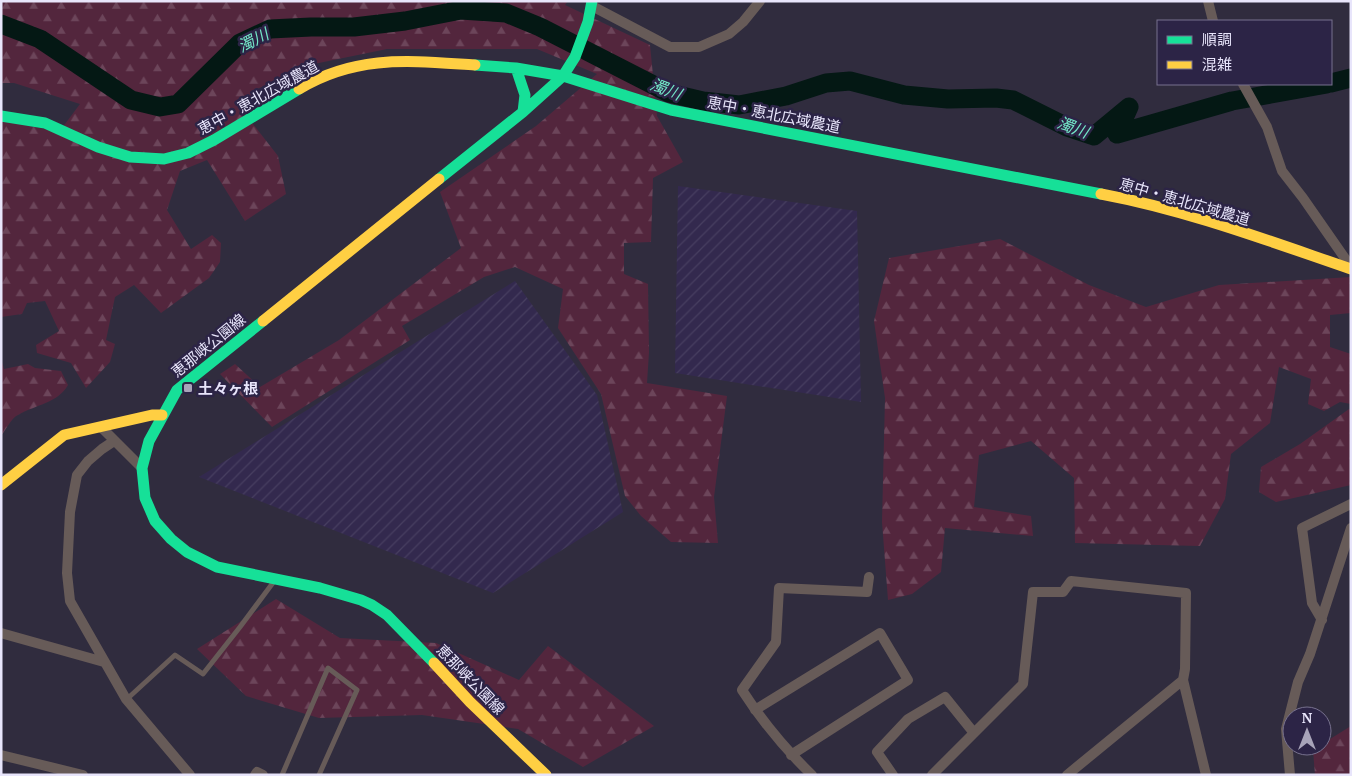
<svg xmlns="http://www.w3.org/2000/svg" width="1352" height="776" viewBox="0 0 1352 776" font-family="'PT Serif','Noto Sans JP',serif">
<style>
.industrial{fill:url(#industrial-furrows)}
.forest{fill:url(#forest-firs)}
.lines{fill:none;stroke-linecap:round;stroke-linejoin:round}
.river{stroke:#041814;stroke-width:19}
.lane{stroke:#675b58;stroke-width:5}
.street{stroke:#675b58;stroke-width:10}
.fast{stroke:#16e098;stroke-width:11}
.slow{stroke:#ffcf43;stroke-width:11}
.poi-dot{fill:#a8a4b9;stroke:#2c2446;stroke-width:2}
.labels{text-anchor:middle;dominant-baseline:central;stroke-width:5;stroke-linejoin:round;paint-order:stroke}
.street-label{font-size:15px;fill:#e8e5fb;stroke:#2c2446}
.poi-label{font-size:15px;font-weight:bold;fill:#e8e5fb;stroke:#2c2446;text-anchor:start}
.water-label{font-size:16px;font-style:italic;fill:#73e6c7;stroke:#2c2446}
</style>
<defs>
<pattern id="industrial-furrows" width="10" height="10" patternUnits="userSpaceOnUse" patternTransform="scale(1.25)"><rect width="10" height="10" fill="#33294e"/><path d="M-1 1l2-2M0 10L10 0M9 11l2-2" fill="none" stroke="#473e60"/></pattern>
<pattern id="forest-firs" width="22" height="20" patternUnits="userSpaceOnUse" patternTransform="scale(1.25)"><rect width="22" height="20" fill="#53263d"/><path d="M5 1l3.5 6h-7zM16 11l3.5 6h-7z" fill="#6c455a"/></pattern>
</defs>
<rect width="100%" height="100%" fill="#302c3e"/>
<path class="industrial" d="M 678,186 L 857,211 L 861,402 L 675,373 Z
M 515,281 L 597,395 L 623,512 L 493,593 L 199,477 Z"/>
<path class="forest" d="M 1,1 L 568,1 L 565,5 L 650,45 L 657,116 L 683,162 L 653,178 L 651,242 L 624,243 L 624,274 L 648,284 L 649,352 L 647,383 L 727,396 L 714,497 L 718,543 L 671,542 L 641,516 L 625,496 L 601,394 L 558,328 L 563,289 L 515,267 L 484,277 L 402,326 L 410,340 L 272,427 L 220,374 L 235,364 L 260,387 L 339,340 L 461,248 L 440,192 L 536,126 L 597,74 L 537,49 L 387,49 L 309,65 L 255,90 L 242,110 L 278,156 L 286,194 L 245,221 L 207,160 L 180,171 L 167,210 L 191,249 L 212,235 L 221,243 L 220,262 L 209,278 L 161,313 L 134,285 L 115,297 L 106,340 L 115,344 L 110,362 L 86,388 L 71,363 L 37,353 L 36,345 L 59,331 L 45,301 L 27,303 L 22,314 L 1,317 L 1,120 L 59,132 L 80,104 L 14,83 L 1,83 Z
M 1000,239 L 1089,285 L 1146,307 L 1219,285 L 1351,277 L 1351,313 L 1330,315 L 1330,347 L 1351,354 L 1351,404 L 1340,402 L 1324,411 L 1308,404 L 1311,379 L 1279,367 L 1270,423 L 1231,454 L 1225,499 L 1200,546 L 1075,543 L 1074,478 L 1031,441 L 979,455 L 974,507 L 1031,516 L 1033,536 L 945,528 L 941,572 L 912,594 L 888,600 L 882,522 L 885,398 L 874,321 L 889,258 Z
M 1,359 L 4,369 L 28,364 L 35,368 L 61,371 L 68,385 C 58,403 35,405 18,415 C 11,418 6,430 1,436 Z
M 1349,409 L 1351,410 L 1351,485 L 1276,502 L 1259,492 L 1261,467 L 1300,444 Z
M 276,599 L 340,638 L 436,643 L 519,680 L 548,646 L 654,726 L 583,767 L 518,729 L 422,715 L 319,718 L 246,696 L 197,649 Z
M 1351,726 L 1351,775 L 1315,775 L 1313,750 L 1322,746 L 1322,744 Z"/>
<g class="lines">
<path class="river" d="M 1,24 L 40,39 L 131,100 L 160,107 L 178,104 L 240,43 L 270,29 L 311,27 L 354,27 L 405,21 L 461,10 L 506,13 L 540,27 L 669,93 L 703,101 L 739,105 L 786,96 L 826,83 L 850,81 L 904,95 L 948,99 L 996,98 L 1013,100 L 1067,127 L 1094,136 L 1129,107 L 1117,134 L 1232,101 L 1327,84
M 1331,83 L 1351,78"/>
<path class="lane" d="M 127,699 L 175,655 L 203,674 L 240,627 L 275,580
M 282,775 L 328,668 L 357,690 L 319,775"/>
<path class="street" d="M 1208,1 L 1213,21
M 592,6 L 670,47 L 699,47 L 729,34 L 743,22 L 760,1
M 1243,84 L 1267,127 L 1282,171 L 1303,198 L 1351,267
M 101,427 L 142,468
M 114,441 L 102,449 L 88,461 L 77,475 L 70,512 L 67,573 L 70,601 L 126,699 L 190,775
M 1322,620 L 1312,603 L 1302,528 L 1351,504
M 1,633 L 104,662
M 755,710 L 880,633 L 908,680 L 791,755
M 1,755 L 83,775
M 255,775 L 257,772 L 263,775
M 812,775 C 785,749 762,721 742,690 L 776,642 L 779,588 L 867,592 L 869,577
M 893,775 L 877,752 L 908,719 L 945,697 L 974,733
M 932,775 L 1023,684 L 1033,592 L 1063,592 L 1071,581 L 1186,593 L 1185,669 L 1183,680 L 1206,775
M 1067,775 L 1183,680
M 1290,775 L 1286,729 L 1298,682 L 1310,654 L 1351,528"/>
<path class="fast" d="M 475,65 L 516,68 L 563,76 L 671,110 L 1101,194
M 516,68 L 525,95 L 523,112
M 1,116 L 45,123 L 98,147 L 130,157 L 164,159 L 188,153 L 214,140 L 299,89
M 439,179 L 523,112 L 563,76 L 575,57 L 588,22 L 592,1
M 263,321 L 177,390 L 149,441 L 142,468 L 145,498 L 155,521 L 171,539 L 187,552 L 217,567 L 320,588 L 361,600 L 372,605 L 387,615 L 434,663"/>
<path class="slow" d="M 299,89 C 357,54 411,61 475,65
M 1101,194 C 1187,210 1269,241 1351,269
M 263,321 L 439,179
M 1,485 L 64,435 L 152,415 L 162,415
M 434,663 L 470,702 L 546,775"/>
</g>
<rect class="poi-dot" x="183" y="383" width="10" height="10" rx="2.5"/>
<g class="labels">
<g class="street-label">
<text transform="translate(258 97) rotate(-29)">恵中・恵北広域農道</text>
<text transform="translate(774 114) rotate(11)">恵中・恵北広域農道</text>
<text transform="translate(1185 201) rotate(16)">恵中・恵北広域農道</text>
<text transform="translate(208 345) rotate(-39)">恵那峡公園線</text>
<text transform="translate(471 679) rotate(46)">恵那峡公園線</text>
</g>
<g class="poi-label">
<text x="198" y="388">土々ヶ根</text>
</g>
<g class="water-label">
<text transform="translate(253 40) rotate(-27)">濁川</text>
<text transform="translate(666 89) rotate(21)">濁川</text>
<text transform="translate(1073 127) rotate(20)">濁川</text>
</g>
</g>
<rect width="1352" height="776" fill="none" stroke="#e8e5fb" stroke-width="5"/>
<rect x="1157" y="20" width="175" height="65" fill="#2c2446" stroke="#77718e"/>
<rect x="1167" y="36" width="25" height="8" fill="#16e098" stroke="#77718e"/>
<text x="1202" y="45" font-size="15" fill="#e8e5fb">順調</text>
<rect x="1167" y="61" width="25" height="8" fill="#ffcf43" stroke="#77718e"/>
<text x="1202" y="70" font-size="15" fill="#e8e5fb">混雑</text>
<g transform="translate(1307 731)"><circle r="24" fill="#2c2446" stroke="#77718e"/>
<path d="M0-4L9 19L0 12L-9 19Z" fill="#a8a4b9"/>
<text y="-8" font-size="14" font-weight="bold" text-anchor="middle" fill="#e8e5fb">N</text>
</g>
</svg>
